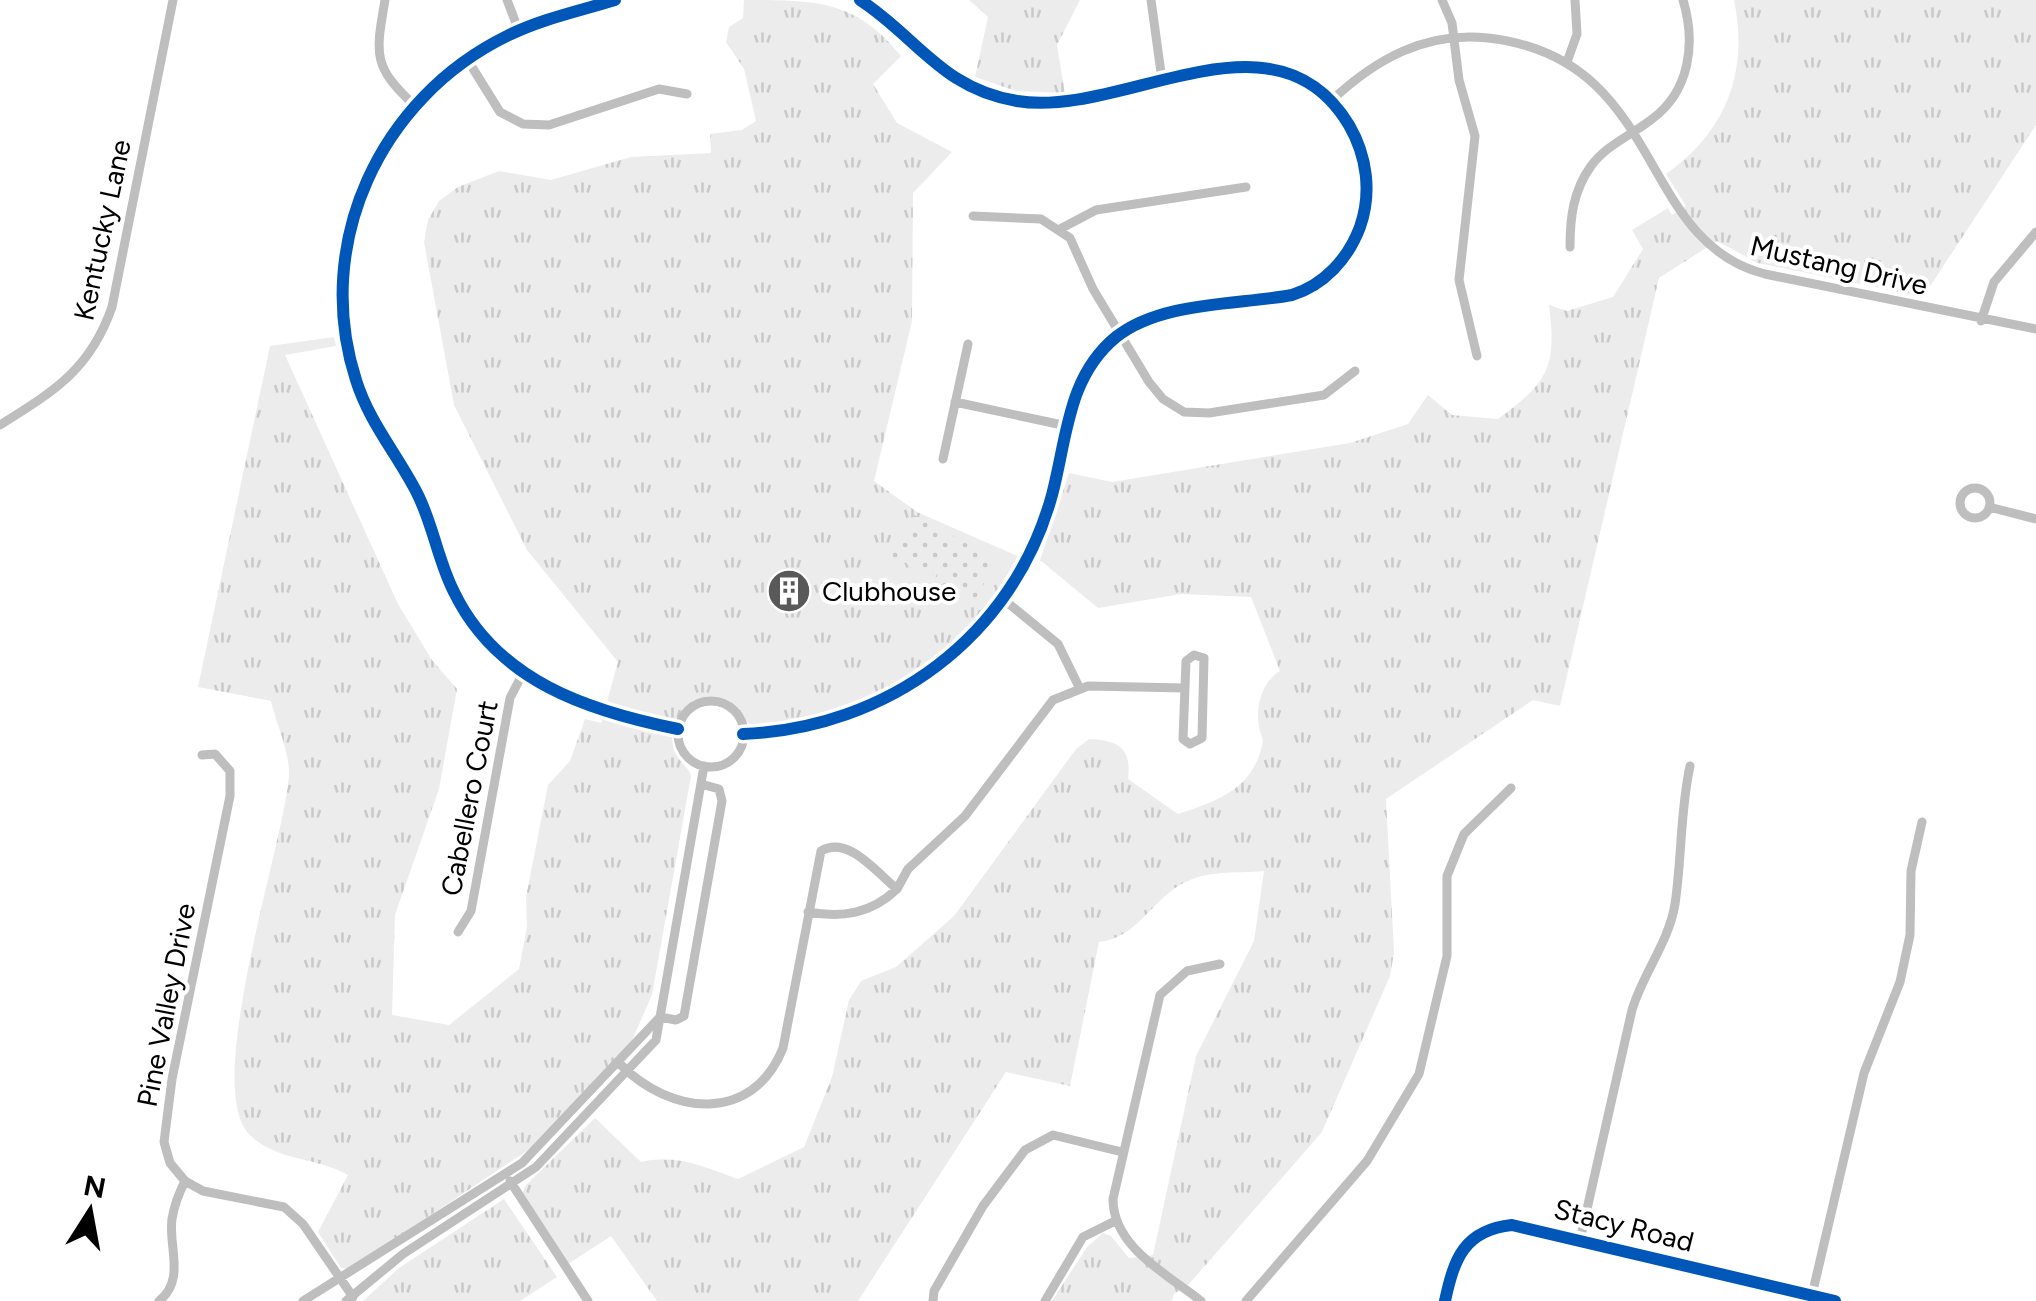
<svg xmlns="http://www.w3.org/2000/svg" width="2036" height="1301" viewBox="0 0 2036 1301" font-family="Figtree,sans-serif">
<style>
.grass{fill:url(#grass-tufts)}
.park{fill:url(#park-dots)}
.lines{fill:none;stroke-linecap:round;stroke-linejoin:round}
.minor{stroke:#bebebe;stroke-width:9}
.secondary{stroke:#b8b8b8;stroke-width:12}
.cycleway-casing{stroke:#fff;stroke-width:19}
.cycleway{stroke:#0057b8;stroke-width:12}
.labels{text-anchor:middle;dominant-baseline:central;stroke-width:8;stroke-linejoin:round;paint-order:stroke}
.street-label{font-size:28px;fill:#000;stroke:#fff}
.poi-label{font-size:28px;fill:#000;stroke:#fff;text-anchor:start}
</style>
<defs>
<pattern id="grass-tufts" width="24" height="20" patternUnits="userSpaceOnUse" patternTransform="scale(2.5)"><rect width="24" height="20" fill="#ececec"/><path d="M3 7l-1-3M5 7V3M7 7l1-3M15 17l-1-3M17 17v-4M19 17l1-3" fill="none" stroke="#c9c9c9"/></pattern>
<pattern id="park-dots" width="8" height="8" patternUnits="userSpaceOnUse" patternTransform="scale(2.5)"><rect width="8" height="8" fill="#ececec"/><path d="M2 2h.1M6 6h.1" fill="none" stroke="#c9c9c9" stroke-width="1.8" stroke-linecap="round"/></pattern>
</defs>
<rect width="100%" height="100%" fill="#fff"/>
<path class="grass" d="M 744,0 C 816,0 856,0 901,56 L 873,84 L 897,123 L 952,152 L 913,193 L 912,321 L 874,481 L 917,512 L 1020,557 C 962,660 872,713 756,729 C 743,723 743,709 730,702 C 699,685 664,717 674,750 C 678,761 688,766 691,776 L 652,995 L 630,1045 L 531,1148 L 350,1269 L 341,1268 L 318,1232 L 348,1175 C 317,1157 276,1161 250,1135 C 201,1088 284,845 289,775 C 290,753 276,723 271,701 L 198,687 L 270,346 L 334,337 L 336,346 L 285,355 L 398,604 L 432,660 L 457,689 L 439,789 L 395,915 L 392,1015 L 449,1025 L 519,969 L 527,927 L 526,897 L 548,785 L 570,761 L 585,719 L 601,723 L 618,662 L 527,550 L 454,405 L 424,242 L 428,220 L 439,201 L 458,187 L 499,171 L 551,180 L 631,157 L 711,153 L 710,134 L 742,130 L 756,121 L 744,69 L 726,42 L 729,27 L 743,18 Z
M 969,0 L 1080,0 L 1057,45 L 1065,93 L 1016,91 L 975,77 L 988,17 Z
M 1734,0 L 2036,0 L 2036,125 L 1923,297 L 1758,263 L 1717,241 L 1659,278 L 1560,706 L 1533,700 L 1386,799 L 1394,953 L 1390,976 L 1322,1132 L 1189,1284 L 1174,1294 L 1172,1301 L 1052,1301 L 1087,1247 L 1103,1233 L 1111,1236 L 1129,1258 L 1153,1255 L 1196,1056 L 1254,941 L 1264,871 C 1235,874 1207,869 1180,885 C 1150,903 1136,938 1099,942 L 1070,1086 L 1006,1072 L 858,1301 L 657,1301 L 611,1236 L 568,1264 L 523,1194 L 525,1186 L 595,1118 L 641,1162 C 675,1153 705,1167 738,1179 L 804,1147 L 832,1077 L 849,1000 L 861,981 L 896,967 L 954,916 L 1076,749 L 1089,739 C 1118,740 1132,748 1128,779 L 1178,814 C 1220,800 1255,788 1263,740 C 1253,718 1258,684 1280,671 L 1251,597 L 1181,594 L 1098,608 L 1040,560 L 1069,473 L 1112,482 L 1350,443 L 1408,424 L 1428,395 L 1452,415 L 1498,419 C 1548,382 1557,368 1549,305 L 1567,311 L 1613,297 L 1643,249 L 1632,230 L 1668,208 L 1672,215 L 1686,206 L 1666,174 C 1726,132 1749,72 1734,0 Z
M 504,1199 L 557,1277 L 520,1301 L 363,1301 L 399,1268 Z"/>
<path class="park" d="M 914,515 L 954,536 L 931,578 L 891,556 Z
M 956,538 L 997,560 L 974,602 L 934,580 Z"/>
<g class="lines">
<path class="minor" d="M 385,0 C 376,53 372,66 413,104
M 507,0 L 519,31
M 615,0 C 579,11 541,19 507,36 C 380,98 312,244 356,380 C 369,422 397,454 417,493 C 433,524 438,561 454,592 C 497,681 588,711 678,729
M 1151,0 L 1162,80
M 1442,0 L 1452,23 L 1459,80 L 1475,136 L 1459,280 L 1477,356
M 467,59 L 500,112 L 523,124 L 549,125 L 659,89 L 687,94
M 1567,62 L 1577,34 L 1575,0
M 1332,100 C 1376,59 1426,31 1488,38 C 1666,58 1635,241 1765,274 L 2036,329
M 973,216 L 1041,219 L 1070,238 L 1093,289 L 1149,382 L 1163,399 L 1184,412 L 1209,413 L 1324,395 L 1355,371
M 1060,229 L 1096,210 L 1246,187
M 1570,247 C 1570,218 1573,191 1591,166 C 1606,145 1632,135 1652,119 C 1690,91 1696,43 1683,0
M 1981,321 L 1994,282 L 2036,232
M 955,402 L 1067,426
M 0,425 C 54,391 90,370 112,307 L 173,0
M 943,459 L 968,344
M1960 503a15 15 0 1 1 30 0a15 15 0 1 1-30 0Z
M 1989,507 L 2036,519
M 1003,599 L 1058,644 L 1079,687
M 1194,655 L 1204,658 L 1202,738 L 1190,744 L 1183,739 L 1186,661 Z
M678 734a33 33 0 1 1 66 0a33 33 0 1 1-66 0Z
M 743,734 C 888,728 1013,637 1052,495 C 1067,439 1067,377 1116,337 C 1161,301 1238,305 1292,295 C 1324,285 1348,259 1360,227 C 1372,193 1367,156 1349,125 C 1274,0 1122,119 1017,101 C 942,89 917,37 860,0
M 202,755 L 215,754 L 230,771 L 230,796 L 172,1079 L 164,1142 L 170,1163 L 185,1181 L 203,1191 L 284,1207 L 303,1224 L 353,1297
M 808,912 C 842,918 871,914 897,889
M 458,932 L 471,911 L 510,698 L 523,673
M 660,1017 L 676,1020 L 684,1016 L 722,801 L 719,789 L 701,784
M 620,1064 C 670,1115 752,1125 783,1048 L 821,851 C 848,835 876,872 897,889 L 908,869 L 965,816 L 1053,700 L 1088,686 L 1184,688
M 510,1181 L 588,1301
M 1580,1240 L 1632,1010 C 1643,973 1669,942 1675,904 C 1682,857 1680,812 1690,766
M 1812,1295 L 1864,1073 L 1900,982 L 1910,935 L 1911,871 L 1922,822
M 159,1301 C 186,1280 168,1246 172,1219 C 174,1206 179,1193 185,1181
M 303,1301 L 522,1163 L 660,1017
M 346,1301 L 403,1254 L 536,1167 L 656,1040 L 704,766
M 933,1301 L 934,1291 L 983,1206 L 1025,1150 L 1053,1135 L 1122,1152
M 1045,1301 L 1083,1237 L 1115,1221
M 1201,1301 C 1167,1274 1113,1247 1113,1199 L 1160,995 L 1187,971 L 1220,964
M 1246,1301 L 1367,1161 L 1419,1074 L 1447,956 L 1447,876 L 1464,834 L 1511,788"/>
<path class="secondary" d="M 1445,1301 C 1454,1259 1464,1230 1512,1225 L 1835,1301"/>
<g class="cycleway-casing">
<path id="cycleway" d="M 615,0 C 579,11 541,19 507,36 C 380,98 312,244 356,380 C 369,422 397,454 417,493 C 433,524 438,561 454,592 C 497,681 588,711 678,729
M 743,734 C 888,728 1013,637 1052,495 C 1067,439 1067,377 1116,337 C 1161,301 1238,305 1292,295 C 1324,285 1348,259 1360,227 C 1372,193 1367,156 1349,125 C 1274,0 1122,119 1017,101 C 942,89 917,37 860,0
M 1445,1301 C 1454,1259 1464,1230 1512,1225 L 1835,1301"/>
</g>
<use href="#cycleway" class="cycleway"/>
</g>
<defs>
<g id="building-disc" transform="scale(2.25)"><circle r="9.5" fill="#595959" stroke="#fff"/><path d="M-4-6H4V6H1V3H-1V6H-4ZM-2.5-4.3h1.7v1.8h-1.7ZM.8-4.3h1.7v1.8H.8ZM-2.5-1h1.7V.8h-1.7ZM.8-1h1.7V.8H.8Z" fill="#fff"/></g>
</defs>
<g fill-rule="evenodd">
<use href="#building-disc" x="789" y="591"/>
</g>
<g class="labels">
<g class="street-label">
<text transform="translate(102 230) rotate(-78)">Kentucky Lane</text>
<text transform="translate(1839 265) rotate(13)">Mustang Drive</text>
<text transform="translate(469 798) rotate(-79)">Cabellero Court</text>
<text transform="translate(166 1005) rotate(-79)">Pine Valley Drive</text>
<text transform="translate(1624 1225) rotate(14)">Stacy Road</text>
</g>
<g class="poi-label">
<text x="822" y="591">Clubhouse</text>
</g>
</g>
<g transform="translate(90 1211) rotate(11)" stroke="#ffffff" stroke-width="8" paint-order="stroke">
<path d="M0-8L18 38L0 25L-18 38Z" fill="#000000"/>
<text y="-15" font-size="28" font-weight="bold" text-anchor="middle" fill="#000000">N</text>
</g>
</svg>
